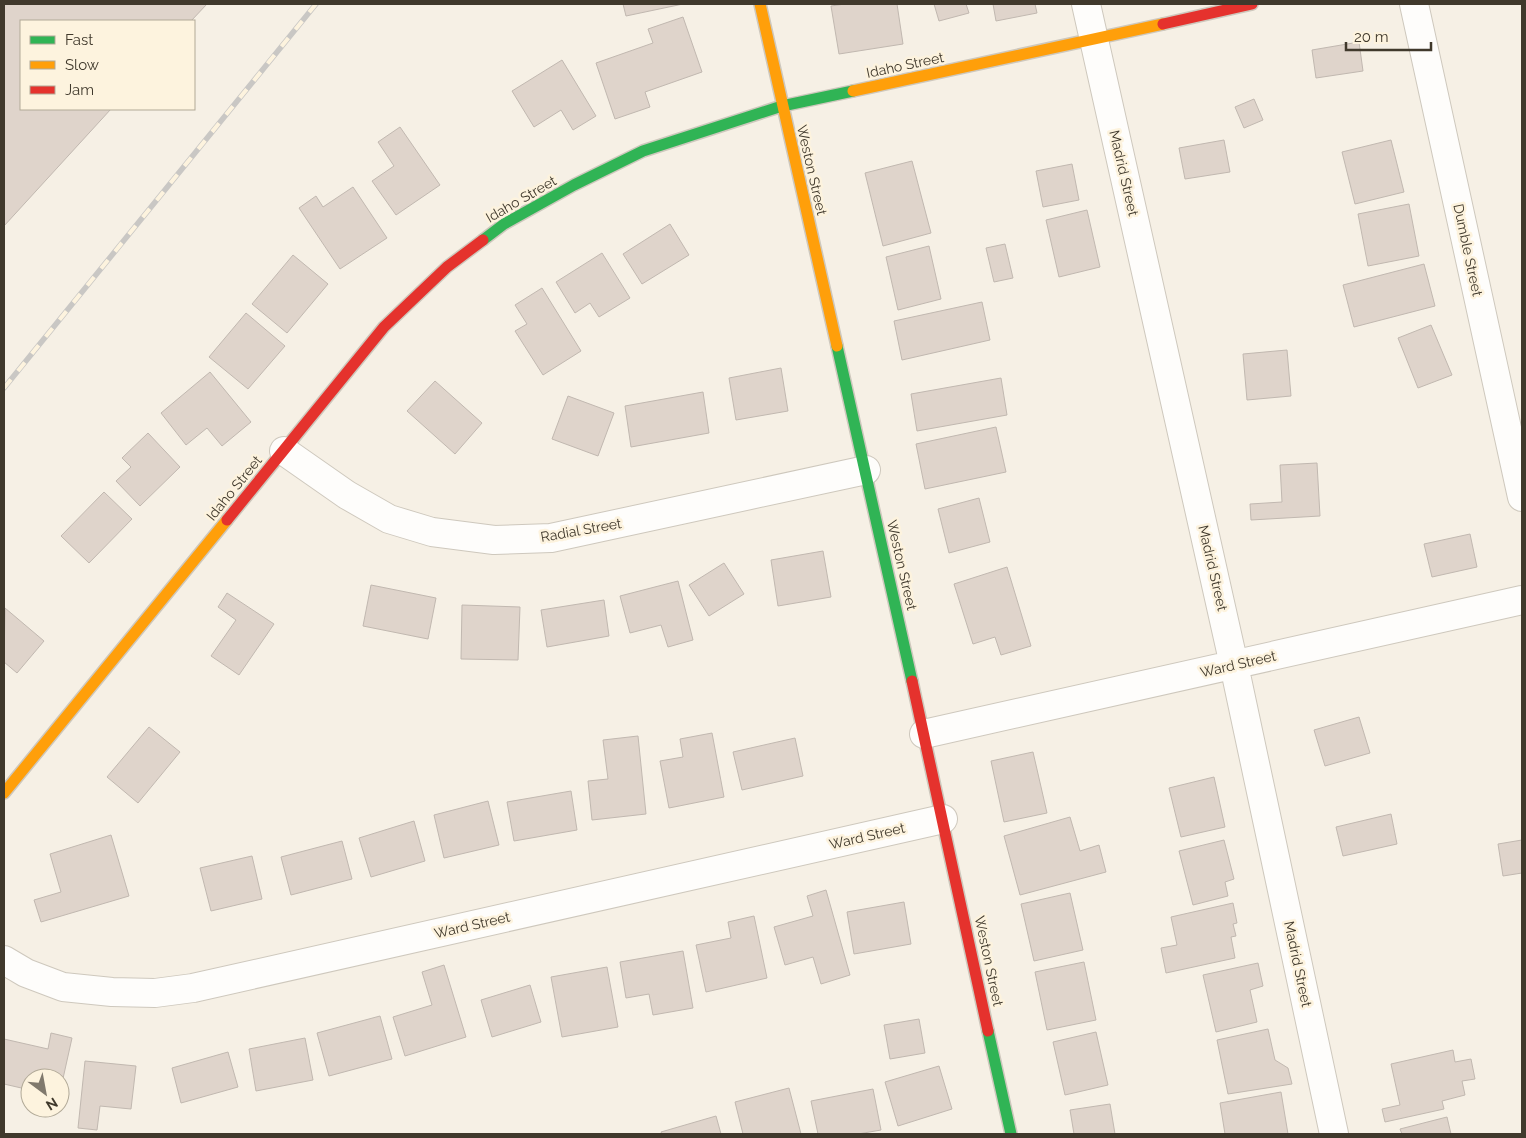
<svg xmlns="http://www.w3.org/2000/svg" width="1526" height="1138" viewBox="0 0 1526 1138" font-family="Raleway,sans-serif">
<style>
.building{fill:#dfd4cb;stroke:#c1b8b0}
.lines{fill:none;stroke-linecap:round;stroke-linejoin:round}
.street-casing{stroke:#cec8bd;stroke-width:30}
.fast-casing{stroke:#cec8bd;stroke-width:14}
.slow-casing{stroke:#cec8bd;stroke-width:14}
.jam-casing{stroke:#cec8bd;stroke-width:14}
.street{stroke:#fefdfb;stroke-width:28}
.fast{stroke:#30b455;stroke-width:11}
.slow{stroke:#ff9f0a;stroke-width:11}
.jam{stroke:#e5322d;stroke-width:11}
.rail-casing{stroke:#c9c7c4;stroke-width:5.5}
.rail{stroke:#fdf3de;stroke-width:4;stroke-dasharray:11;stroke-linecap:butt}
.labels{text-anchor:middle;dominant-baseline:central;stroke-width:5;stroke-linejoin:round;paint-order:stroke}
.street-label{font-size:14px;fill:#40392c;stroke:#fdf3de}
</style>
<rect width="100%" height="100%" fill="#f6f0e5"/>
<path class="building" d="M 4,4 L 207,4 L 191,21 L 21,21 L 21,109 L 111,109 L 4,226 Z
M 623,4 L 683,4 L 626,16 Z
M 845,4 L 897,4 L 903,44 L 839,54 L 831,6 Z
M 934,4 L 966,4 L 969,13 L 939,21 Z
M 993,4 L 1035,4 L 1037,13 L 996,21 Z
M 683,17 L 702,72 L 645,92 L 650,107 L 615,119 L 596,63 L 653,43 L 648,29 Z
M 1359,42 L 1363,71 L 1316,78 L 1312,50 Z
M 562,60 L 596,116 L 573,130 L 561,110 L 534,127 L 512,91 Z
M 1254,99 L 1263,120 L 1244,128 L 1235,107 Z
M 400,127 L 440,185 L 396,215 L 372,181 L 394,166 L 378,142 Z
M 1224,140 L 1230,172 L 1185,179 L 1179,148 Z
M 1391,140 L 1404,192 L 1355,204 L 1342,152 Z
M 912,161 L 931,233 L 883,246 L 865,173 Z
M 1072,164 L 1079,200 L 1043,207 L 1036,171 Z
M 353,187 L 387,238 L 340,269 L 299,208 L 316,196 L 323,207 Z
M 1409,204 L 1419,256 L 1368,266 L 1358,214 Z
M 1087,210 L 1100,267 L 1059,277 L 1046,220 Z
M 670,224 L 689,255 L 642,284 L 623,254 Z
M 1005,244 L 1013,278 L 994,282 L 986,248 Z
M 929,246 L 941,299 L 898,310 L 886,257 Z
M 602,253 L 630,298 L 599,317 L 590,303 L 575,313 L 556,282 Z
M 293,255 L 328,284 L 287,333 L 252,304 Z
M 1424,264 L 1435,306 L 1354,327 L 1343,285 Z
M 542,288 L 581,351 L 543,375 L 515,331 L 527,324 L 515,305 Z
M 982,302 L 990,340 L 902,360 L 894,321 Z
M 246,313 L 285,346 L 248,389 L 209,357 Z
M 1431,325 L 1452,375 L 1418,388 L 1398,338 Z
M 1287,350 L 1291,396 L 1247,400 L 1243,354 Z
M 781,368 L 788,411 L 736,420 L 729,378 Z
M 210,372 L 251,422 L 222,446 L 207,428 L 186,445 L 161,413 Z
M 1001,378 L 1007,415 L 917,431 L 911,394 Z
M 435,381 L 482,423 L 455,454 L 407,411 Z
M 703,392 L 709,433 L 631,447 L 625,406 Z
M 568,396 L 614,413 L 598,456 L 552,439 Z
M 996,427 L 1006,472 L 925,489 L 916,444 Z
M 148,433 L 180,467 L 140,506 L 116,481 L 131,467 L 122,458 Z
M 1317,463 L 1320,516 L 1251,520 L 1250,504 L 1282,502 L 1280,465 Z
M 104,492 L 132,519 L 89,563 L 61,536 Z
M 979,498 L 990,542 L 949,553 L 938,509 Z
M 1470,534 L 1477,567 L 1432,577 L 1424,544 Z
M 823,551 L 831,597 L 778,606 L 771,560 Z
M 724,563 L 744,594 L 709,616 L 689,585 Z
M 1007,567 L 1031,646 L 1001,655 L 995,637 L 973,644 L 954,584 Z
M 678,581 L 693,640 L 668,647 L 661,625 L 630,633 L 620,596 Z
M 371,585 L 436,598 L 428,639 L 363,626 Z
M 227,593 L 274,624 L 239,675 L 211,656 L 236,620 L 218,607 Z
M 604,600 L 609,636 L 547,647 L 541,610 Z
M 462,605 L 520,607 L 518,660 L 461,659 Z
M 5,608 L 44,641 L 17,673 L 4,662 Z
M 1359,717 L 1370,753 L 1325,766 L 1314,730 Z
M 149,727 L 180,752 L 138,803 L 107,777 Z
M 712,733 L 724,797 L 669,808 L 660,761 L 683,757 L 680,739 Z
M 638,736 L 646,814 L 592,820 L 588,781 L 608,779 L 603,740 Z
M 795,738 L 803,776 L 742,790 L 733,752 Z
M 1033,752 L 1047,813 L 1004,822 L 991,761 Z
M 1214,777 L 1225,827 L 1181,837 L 1169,788 Z
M 571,791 L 577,830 L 514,841 L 507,802 Z
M 488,801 L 499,845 L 444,858 L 434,815 Z
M 1391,814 L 1397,844 L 1343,856 L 1336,827 Z
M 1070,817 L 1080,851 L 1099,845 L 1106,872 L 1020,895 L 1004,836 Z
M 414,821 L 425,861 L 371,877 L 359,838 Z
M 111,835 L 129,896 L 41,922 L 34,900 L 61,892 L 50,854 Z
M 1224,840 L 1234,879 L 1225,882 L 1228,896 L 1193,905 L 1179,851 Z
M 1522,840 L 1522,873 L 1503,876 L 1498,844 Z
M 342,841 L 352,879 L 291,895 L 281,857 Z
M 252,856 L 262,899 L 211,911 L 200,868 Z
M 826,890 L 850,975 L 821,984 L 813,957 L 785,965 L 774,927 L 813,916 L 807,896 Z
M 1070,893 L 1083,950 L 1034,961 L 1021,904 Z
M 904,902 L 911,944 L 854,954 L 847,912 Z
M 1233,903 L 1237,923 L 1233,924 L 1236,936 L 1231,937 L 1235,958 L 1166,973 L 1161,948 L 1177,945 L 1171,917 Z
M 754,916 L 767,978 L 706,992 L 696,945 L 731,938 L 728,922 Z
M 683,951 L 693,1008 L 653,1015 L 649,994 L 626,998 L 620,962 Z
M 1084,962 L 1096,1020 L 1047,1030 L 1035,972 Z
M 1258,963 L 1263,986 L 1250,990 L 1257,1022 L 1216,1032 L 1203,975 Z
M 444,965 L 466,1037 L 405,1056 L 393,1017 L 432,1005 L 422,972 Z
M 607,967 L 618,1027 L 562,1037 L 551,977 Z
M 530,985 L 541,1022 L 492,1037 L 481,1000 Z
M 380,1016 L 392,1059 L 329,1076 L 317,1033 Z
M 919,1019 L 925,1053 L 890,1059 L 884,1025 Z
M 1268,1029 L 1275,1060 L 1288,1068 L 1292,1084 L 1228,1094 L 1217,1040 Z
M 1096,1032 L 1108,1085 L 1065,1095 L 1053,1042 Z
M 51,1033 L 72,1038 L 60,1092 L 60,1078 L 30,1078 L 30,1090 L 4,1084 L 4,1039 L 48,1049 Z
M 305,1038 L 313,1080 L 256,1091 L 249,1049 Z
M 1453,1050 L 1455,1062 L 1471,1059 L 1475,1079 L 1462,1081 L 1465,1095 L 1442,1101 L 1444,1109 L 1385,1122 L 1382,1109 L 1400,1105 L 1391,1064 Z
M 228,1052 L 238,1087 L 181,1103 L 172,1068 Z
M 85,1061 L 136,1066 L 131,1109 L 100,1106 L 97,1130 L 78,1128 Z
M 939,1066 L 952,1109 L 898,1126 L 885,1082 Z
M 789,1088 L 801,1134 L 743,1134 L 735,1102 Z
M 873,1089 L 881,1130 L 858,1134 L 818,1134 L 811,1101 Z
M 1281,1092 L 1288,1134 L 1225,1134 L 1220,1103 Z
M 1110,1104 L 1115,1134 L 1074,1134 L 1070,1110 Z
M 716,1116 L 721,1134 L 662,1134 L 661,1132 Z
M 1447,1117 L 1451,1134 L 1402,1134 L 1400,1129 Z"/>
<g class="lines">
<g class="street-casing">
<path id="street" d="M 1086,4 L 1234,665 L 1334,1134
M 1414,4 L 1522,497
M 284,451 L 347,495 L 389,519 L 432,532 L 494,540 L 551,538 L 866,470
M 924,734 L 1522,600
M 4,960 L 26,973 L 63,987 L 112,992 L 155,993 L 193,988 L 943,819"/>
</g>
<g class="fast-casing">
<path id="fast" d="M 483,240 L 504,224 L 574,185 L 643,151 L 782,106 L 853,91
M 837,346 L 912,681
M 988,1031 L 1011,1134"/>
</g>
<g class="slow-casing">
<path id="slow" d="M 760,4 L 837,346
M 853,91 L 1163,24
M 4,793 L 227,520"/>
</g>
<g class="jam-casing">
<path id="jam" d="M 1163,24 L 1252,4
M 227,520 L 384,327 L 447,267 L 483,240
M 912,681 L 988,1031"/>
</g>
<use href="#street" class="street"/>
<use href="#fast" class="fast"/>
<use href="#slow" class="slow"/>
<use href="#jam" class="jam"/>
<g class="rail-casing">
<path id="rail" d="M 4,388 L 316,4"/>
</g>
<use href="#rail" class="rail"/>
</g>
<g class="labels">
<g class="street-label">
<text transform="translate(905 65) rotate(-12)">Idaho Street</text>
<text transform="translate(812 170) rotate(77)">Weston Street</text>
<text transform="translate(1124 173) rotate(77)">Madrid Street</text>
<text transform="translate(521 199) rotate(-30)">Idaho Street</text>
<text transform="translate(1468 250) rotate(78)">Dumble Street</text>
<text transform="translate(234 488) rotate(-51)">Idaho Street</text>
<text transform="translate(581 530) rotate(-10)">Radial Street</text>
<text transform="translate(902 565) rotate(77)">Weston Street</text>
<text transform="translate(1213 568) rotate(77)">Madrid Street</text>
<text transform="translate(1238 664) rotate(-13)">Ward Street</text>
<text transform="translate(867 836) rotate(-13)">Ward Street</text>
<text transform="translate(472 925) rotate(-13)">Ward Street</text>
<text transform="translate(989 961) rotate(78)">Weston Street</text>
<text transform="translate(1298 964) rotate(78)">Madrid Street</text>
</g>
</g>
<rect width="1526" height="1138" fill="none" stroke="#40392c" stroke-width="10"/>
<rect x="20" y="20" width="175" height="90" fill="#fdf3de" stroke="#b1a997"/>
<rect x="30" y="36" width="25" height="8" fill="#30b455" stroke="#b1a997"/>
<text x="65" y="45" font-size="15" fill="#40392c">Fast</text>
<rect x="30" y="61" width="25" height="8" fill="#ff9f0a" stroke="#b1a997"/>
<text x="65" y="70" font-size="15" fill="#40392c">Slow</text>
<rect x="30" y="86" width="25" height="8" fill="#e5322d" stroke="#b1a997"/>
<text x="65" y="95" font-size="15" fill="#40392c">Jam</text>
<g transform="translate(45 1093) rotate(148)"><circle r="24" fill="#fdf3de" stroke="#b1a997"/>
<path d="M0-4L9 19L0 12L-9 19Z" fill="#80796d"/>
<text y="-8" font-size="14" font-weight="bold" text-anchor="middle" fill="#40392c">N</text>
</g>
<path d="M1346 42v8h85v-8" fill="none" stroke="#40392c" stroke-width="2.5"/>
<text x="1354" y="42" font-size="15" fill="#40392c" stroke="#fdf3de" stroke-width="4" paint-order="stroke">20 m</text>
</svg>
